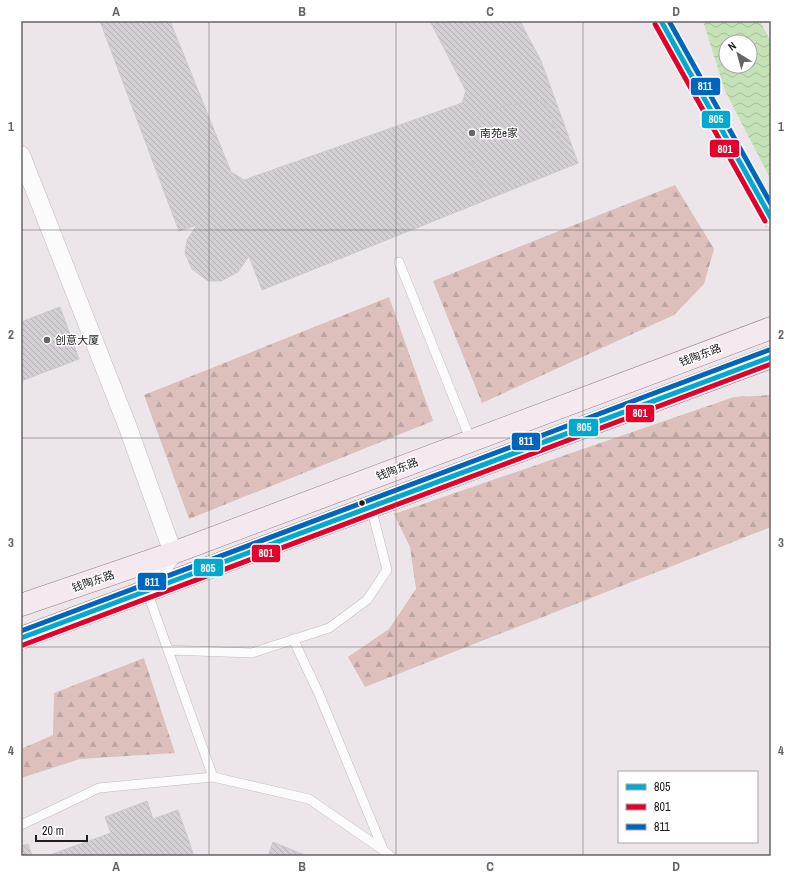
<svg xmlns="http://www.w3.org/2000/svg" width="792" height="877" viewBox="0 0 792 877" font-family="'Archivo Narrow','Noto Sans SC',sans-serif">
<style>
.forest{fill:url(#forest-firs)}
.water{fill:url(#water-waves);fill-rule:evenodd}
.building{fill:url(#building-back-hatch);stroke:#cfc7cf}
.lines{fill:none;stroke-linecap:round;stroke-linejoin:round}
.lane-casing{stroke:#bfbcbe;stroke-width:10}
.street-casing{stroke:#bfbcbe;stroke-width:19}
.secondary-casing{stroke:#977d89;stroke-width:23}
.lane{stroke:#fcfbfc;stroke-width:9}
.street{stroke:#fcfbfc;stroke-width:18}
.secondary{stroke:#f4e9ee;stroke-width:22}
.bus-1-casing{stroke:#fff;stroke-width:8}
.bus-2-casing{stroke:#fff;stroke-width:8}
.bus-3-casing{stroke:#fff;stroke-width:8}
.bus-1{stroke:#00a9ce;stroke-width:5}
.bus-2{stroke:#e4002b;stroke-width:5}
.bus-3{stroke:#0065bd;stroke-width:5}
.grid{fill:none;stroke:#656365;stroke-width:1;stroke-opacity:0.55}
.poi-dot{fill:#656365;stroke:#fff;stroke-width:1.5}
.bus-dot{fill:#1d1d1d;stroke:#fff;stroke-width:1.5}
.labels{text-anchor:middle;dominant-baseline:central;stroke-width:3;stroke-linejoin:round;paint-order:stroke}
.poi-label{font-size:11px;fill:#1d1d1d;stroke:#fff;text-anchor:start}
.street-label{font-size:11px;fill:#1d1d1d;stroke:#fff}
.line-badge{stroke:#fff;stroke-width:1.5}
.badge-label{font-size:11px;text-anchor:middle;font-weight:bold;fill:#fff}
.neatline{fill:none;stroke:#656365;stroke-width:1.5}
.grid-label{font-size:13px;text-anchor:middle;font-weight:bold;fill:#656365}
</style>
<defs>
<pattern id="forest-firs" width="22" height="20" patternUnits="userSpaceOnUse"><rect width="22" height="20" fill="#ddc0bc"/><path d="M5 1l3.5 6h-7zM16 11l3.5 6h-7z" fill="#bda5a1"/></pattern>
<pattern id="water-waves" width="16" height="10" patternUnits="userSpaceOnUse"><rect width="16" height="10" fill="#c4e2b6"/><path d="M0 5q4-4 8 0t8 0" fill="none" stroke="#a8c19c"/></pattern>
<pattern id="building-back-hatch" width="6" height="6" patternUnits="userSpaceOnUse"><rect width="6" height="6" fill="#d4cfd4"/><path d="M-1 5l2 2M0 0l6 6M5-1l2 2" fill="none" stroke="#b6b1b6"/></pattern>
</defs>
<rect width="100%" height="100%" fill="#ece6eb"/>
<path class="forest" d="M 675,185 L 714,249 L 704,284 L 674,315 L 482,403 L 433,281 Z
M 389,297 L 433,421 L 189,519 L 144,395 Z
M 771,395 L 771,527 L 365,687 L 348,657 L 389,629 L 416,589 L 410,547 L 394,514 L 734,397 Z
M 144,658 L 175,753 L 80,759 L 21,778 L 21,749 L 53,735 L 54,693 Z"/>
<path class="water" d="M 703,21 L 760,21 L 771,42 L 771,180 L 725,91 ZM 726,42 L 750,42 L 750,66 L 726,66 Z"/>
<path class="building" d="M 100,21 L 170,21 L 231,172 L 244,180 L 462,103 L 466,91 L 430,21 L 520,21 L 541,61 L 578,163 L 262,290 L 249,256 L 238,272 L 221,281 L 208,281 L 192,269 L 185,253 L 187,240 L 197,225 L 179,231 Z
M 544,101 L 566,155 L 539,173 L 514,182 L 481,186 L 462,134 L 482,115 L 507,105 Z
M 60,307 L 79,359 L 21,381 L 21,322 Z
M 147,801 L 153,819 L 178,810 L 194,856 L 47,856 L 111,833 L 105,817 Z
M 273,842 L 307,856 L 268,856 Z
M 28,844 L 32,856 L 21,856 L 21,846 Z"/>
<g class="lines">
<g class="lane-casing">
<path id="lane" d="M 399,262 L 471,441
M 147,591 L 213,777
M 293,639 L 319,694 L 383,849
M 168,650 L 252,653 L 329,628 L 367,600 L 387,570 L 371,507
M 21,825 L 99,788 L 213,777 L 309,799 L 383,850 L 390,856"/>
</g>
<g class="street-casing">
<path id="street" d="M 661,21 L 771,218
M 21,155 L 127,425 L 173,553 L 147,591"/>
</g>
<g class="secondary-casing">
<path id="secondary" d="M 21,605 L 173,553 L 771,328
M 21,638 L 771,357"/>
</g>
<use href="#lane" class="lane"/>
<use href="#street" class="street"/>
<use href="#secondary" class="secondary"/>
<g class="bus-1-casing">
<path id="bus-1" d="M 661,21 L 771,218
M 21,638 L 771,357"/>
</g>
<g class="bus-2-casing">
<path id="bus-2" d="M 655,24 L 765,221
M 23,645 L 771,364"/>
</g>
<g class="bus-3-casing">
<path id="bus-3" d="M 669,21 L 771,204
M 21,631 L 769,350"/>
</g>
<use href="#bus-1" class="bus-1"/>
<use href="#bus-2" class="bus-2"/>
<use href="#bus-3" class="bus-3"/>
</g>
<path class="grid" d="M 209,21 L 209,856M 396,21 L 396,856M 583,21 L 583,856M 21,230 L 771,230M 21,438 L 771,438M 21,647 L 771,647"/>
<g class="poi-dot">
<circle cx="472" cy="133" r="4"/>
<circle cx="47" cy="340" r="4"/>
</g>
<circle class="bus-dot" cx="362" cy="503" r="3.5"/>
<g class="labels">
<g class="poi-label">
<text x="480" y="133">南苑e家</text>
<text x="55" y="340">创意大厦</text>
</g>
<g class="street-label">
<text transform="translate(700 355) rotate(-21)">钱陶东路</text>
<text transform="translate(397 469) rotate(-21)">钱陶东路</text>
<text transform="translate(93 581) rotate(-19)">钱陶东路</text>
</g>
</g>
<g class="line-badge">
<rect x="690" y="77" width="31" height="19" rx="4" fill="#0065bd"/>
<rect x="701" y="110" width="30" height="19" rx="4" fill="#00a9ce"/>
<rect x="709" y="139" width="31" height="19" rx="4" fill="#e4002b"/>
<rect x="625" y="404" width="30" height="19" rx="4" fill="#e4002b"/>
<rect x="568" y="418" width="31" height="19" rx="4" fill="#00a9ce"/>
<rect x="511" y="432" width="30" height="19" rx="4" fill="#0065bd"/>
<rect x="251" y="544" width="30" height="19" rx="4" fill="#e4002b"/>
<rect x="193" y="558" width="31" height="19" rx="4" fill="#00a9ce"/>
<rect x="137" y="572" width="30" height="19" rx="4" fill="#0065bd"/>
</g>
<g class="badge-label">
<text x="705" y="90">811</text>
<text x="716" y="123">805</text>
<text x="725" y="153">801</text>
<text x="640" y="417">801</text>
<text x="584" y="431">805</text>
<text x="526" y="445">811</text>
<text x="266" y="557">801</text>
<text x="208" y="572">805</text>
<text x="152" y="586">811</text>
</g>
<rect width="792" height="877" fill="none" stroke="#ffffff" stroke-width="44"/>
<rect x="618" y="771" width="140" height="72" fill="#ffffff" stroke="#a5a5a5"/>
<rect x="626" y="784" width="20" height="6" fill="#00a9ce" stroke="#a5a5a5"/>
<text x="654" y="791" font-size="12" fill="#1d1d1d">805</text>
<rect x="626" y="804" width="20" height="6" fill="#e4002b" stroke="#a5a5a5"/>
<text x="654" y="811" font-size="12" fill="#1d1d1d">801</text>
<rect x="626" y="824" width="20" height="6" fill="#0065bd" stroke="#a5a5a5"/>
<text x="654" y="831" font-size="12" fill="#1d1d1d">811</text>
<g transform="translate(738 54) rotate(323)"><circle r="19" fill="#ffffff" stroke="#a5a5a5"/>
<path d="M0-3L7 15L0 10L-7 15Z" fill="#656365"/>
<text y="-6" font-size="11" font-weight="bold" text-anchor="middle" fill="#1d1d1d">N</text>
</g>
<path d="M36 835v6h51v-6" fill="none" stroke="#1d1d1d" stroke-width="2"/>
<text x="42" y="835" font-size="12" fill="#1d1d1d" stroke="#ffffff" stroke-width="3" paint-order="stroke">20 m</text>
<rect x="22" y="22" width="748" height="833" class="neatline"/>
<g class="grid-label">
<text x="116" y="16">A</text>
<text x="302" y="16">B</text>
<text x="490" y="16">C</text>
<text x="676" y="16">D</text>
<text x="11" y="131">1</text>
<text x="781" y="131">1</text>
<text x="11" y="339">2</text>
<text x="781" y="339">2</text>
<text x="11" y="547">3</text>
<text x="781" y="547">3</text>
<text x="11" y="755">4</text>
<text x="781" y="755">4</text>
<text x="116" y="871">A</text>
<text x="302" y="871">B</text>
<text x="490" y="871">C</text>
<text x="676" y="871">D</text>
</g>
</svg>
